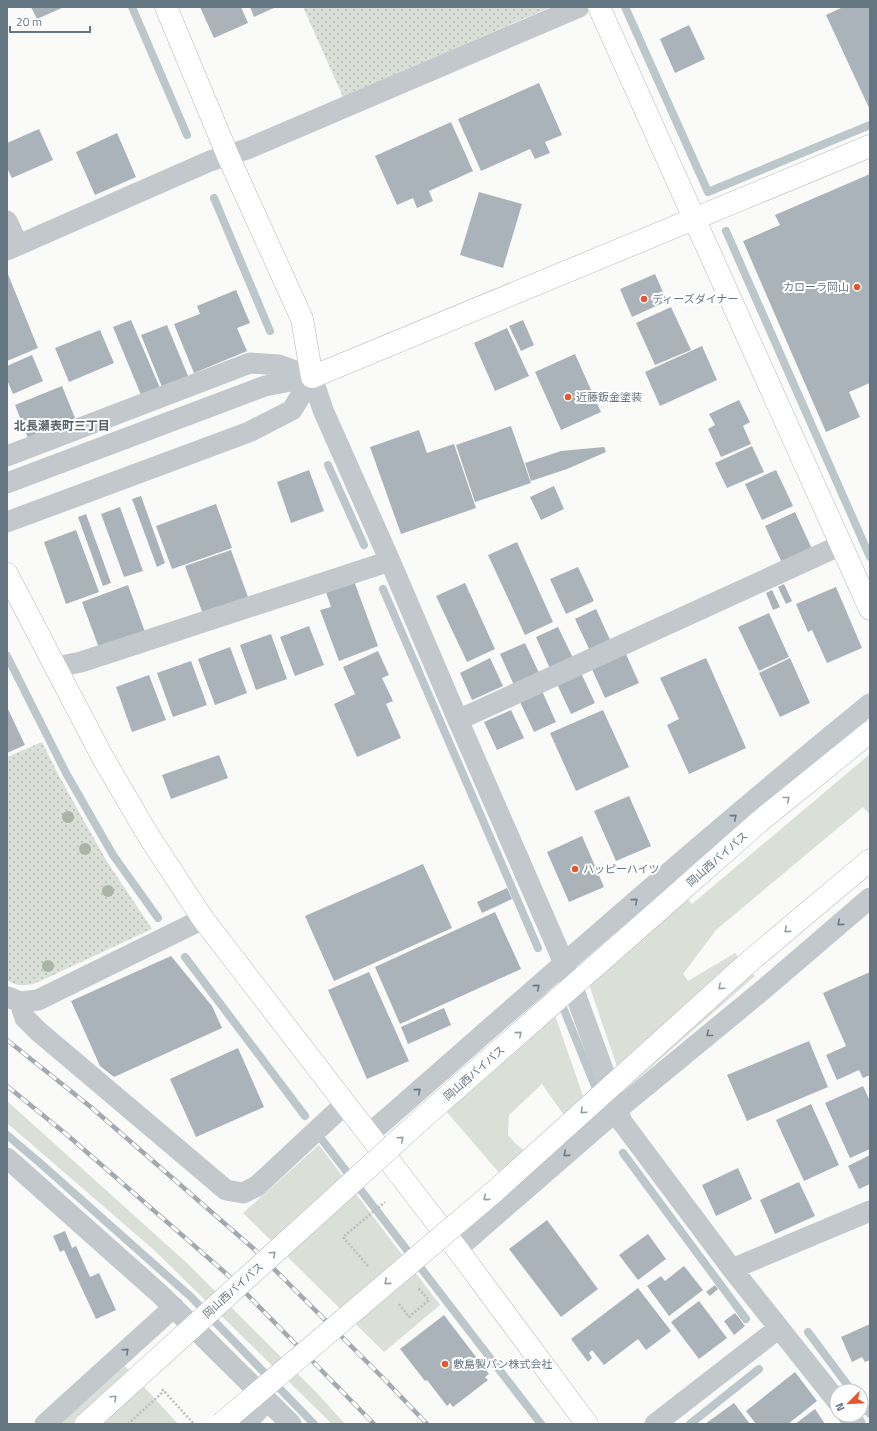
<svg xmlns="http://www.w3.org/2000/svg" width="877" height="1431" viewBox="0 0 877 1431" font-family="'Titillium Web','Noto Sans JP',sans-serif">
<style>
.grass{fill:#dadfd7}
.park{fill:url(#park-dots)}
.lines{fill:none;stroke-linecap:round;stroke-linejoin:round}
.stream{stroke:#bbc7cb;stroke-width:8}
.building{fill:#aab3b9}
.secondary-casing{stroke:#b3babf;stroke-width:23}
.highway-casing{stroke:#b4b9bd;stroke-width:23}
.path{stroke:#bbbfc2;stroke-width:2.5;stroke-dasharray:2 2;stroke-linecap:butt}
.street{stroke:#c3c8cc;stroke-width:21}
.secondary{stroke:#fff;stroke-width:22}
.highway{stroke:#fff;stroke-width:22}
.rail-casing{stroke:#a2aab0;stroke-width:4.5}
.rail{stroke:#fff;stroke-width:3;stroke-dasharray:9;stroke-linecap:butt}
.highway-bridge-casing{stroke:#b4b9bd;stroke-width:23;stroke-linecap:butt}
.highway-bridge{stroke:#fff;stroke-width:22}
.tree{fill:#aab4a7}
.oneway{stroke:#939fa8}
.oneway2{stroke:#6a7a87}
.poi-dot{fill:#e4572e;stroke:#fff;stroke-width:1.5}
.labels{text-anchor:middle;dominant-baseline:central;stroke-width:4;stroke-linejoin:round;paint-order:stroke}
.poi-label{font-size:11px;fill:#657683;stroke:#fff;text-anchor:start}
.street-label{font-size:11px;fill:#657683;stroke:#fff}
.neighbourhood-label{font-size:12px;font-weight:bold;fill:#57646e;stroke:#fff}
</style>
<defs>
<pattern id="park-dots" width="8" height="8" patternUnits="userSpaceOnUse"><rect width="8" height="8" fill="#dadfd7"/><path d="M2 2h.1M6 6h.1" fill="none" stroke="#b4b9b4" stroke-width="1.8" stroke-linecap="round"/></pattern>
</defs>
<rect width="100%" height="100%" fill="#fafaf8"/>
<path class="grass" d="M 870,754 L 870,815 L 863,807 L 716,930 L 683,974 L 688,981 L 735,953 L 755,976 L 625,1090 L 582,964 L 671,882 L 692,904 Z
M 547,992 L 592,1122 L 578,1135 L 542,1084 L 509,1115 L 508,1135 L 515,1143 L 541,1165 L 513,1189 L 434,1097 Z
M 7,1101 L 188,1264 L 317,1393 L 345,1424 L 332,1424 L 154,1250 L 7,1123 Z
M 319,1145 L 440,1305 L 384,1352 L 243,1213 Z
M 125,1366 L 178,1424 L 60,1424 Z"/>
<path class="park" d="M 303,7 L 551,7 L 343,97 Z
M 42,742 L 59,776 L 106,860 L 152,929 L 36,983 C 26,986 16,987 7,980 L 7,757 Z"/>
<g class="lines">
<path class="stream" d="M 132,7 L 187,135
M 625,7 L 708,192 L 870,125
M 214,198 L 270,331
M 726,231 L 870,557
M 328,465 L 364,545
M 383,589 L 538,948
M 7,656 L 66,773 L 113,855 L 158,918
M 185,957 L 305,1116
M 560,1000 L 599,1096
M 7,1135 L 40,1163 L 191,1297 L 314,1424
M 323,1141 L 541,1424
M 623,1153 L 746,1319
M 808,1332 L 852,1391
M 861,1402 L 870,1414
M 690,1424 L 759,1369"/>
</g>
<path class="building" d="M 31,7 L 64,7 L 37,19 Z
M 200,7 L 241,7 L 248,23 L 214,38 Z
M 250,7 L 276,7 L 254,17 Z
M 843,7 L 870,7 L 870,110 L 826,15 Z
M 689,25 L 705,59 L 675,73 L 660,39 Z
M 539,83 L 562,135 L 545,142 L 550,153 L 535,159 L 530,149 L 481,171 L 458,119 Z
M 451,122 L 473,171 L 429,191 L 433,201 L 417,208 L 413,198 L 397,205 L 375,156 Z
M 39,129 L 53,160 L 12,178 L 7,168 L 7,143 Z
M 117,133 L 136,177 L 95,195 L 76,152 Z
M 870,174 L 870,383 L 849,392 L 860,417 L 826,432 L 743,241 L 780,225 L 775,215 Z
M 479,192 L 522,204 L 503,268 L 460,255 Z
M 7,272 L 38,348 L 7,361 Z
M 655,274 L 667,301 L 632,317 L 620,289 Z
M 236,290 L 250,323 L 237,328 L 247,351 L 194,373 L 174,324 L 200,314 L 197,306 Z
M 671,307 L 691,350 L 655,365 L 636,323 Z
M 131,320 L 160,388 L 141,395 L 113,327 Z
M 523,320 L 534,345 L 521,351 L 509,326 Z
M 167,325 L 188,376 L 162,387 L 141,335 Z
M 507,328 L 529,376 L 495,391 L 474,343 Z
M 100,330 L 114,363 L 69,382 L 55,348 Z
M 702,346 L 717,380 L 660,406 L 645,372 Z
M 575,354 L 601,412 L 561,430 L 535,372 Z
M 32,355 L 43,381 L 13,394 L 7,380 L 7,366 Z
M 62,386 L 75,418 L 28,438 L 15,405 Z
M 739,400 L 750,422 L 743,426 L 751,444 L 721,457 L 708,429 L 715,425 L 709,414 Z
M 511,426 L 531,483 L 475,502 L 456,445 Z
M 419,430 L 427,453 L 454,444 L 476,508 L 401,534 L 370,447 Z
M 752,446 L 764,472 L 727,488 L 715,463 Z
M 604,447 L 606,452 L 567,469 L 531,481 L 525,463 L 561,451 Z
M 309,470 L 324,511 L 291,523 L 277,482 Z
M 776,470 L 793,506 L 762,520 L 745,484 Z
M 554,486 L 564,509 L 541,520 L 530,497 Z
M 141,496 L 165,563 L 157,567 L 132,499 Z
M 216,504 L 232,548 L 172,569 L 156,526 Z
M 120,507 L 143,571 L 124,577 L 101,514 Z
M 795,512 L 812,549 L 782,563 L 765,526 Z
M 86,514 L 111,583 L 103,586 L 78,517 Z
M 76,530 L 99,592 L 66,604 L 44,542 Z
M 517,542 L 553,622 L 525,635 L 488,555 Z
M 231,550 L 248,597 L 203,614 L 185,566 Z
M 578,567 L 594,601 L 566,614 L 550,579 Z
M 354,581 L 378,646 L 339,661 L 320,610 L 331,607 L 326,592 Z
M 465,583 L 495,649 L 467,662 L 436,596 Z
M 784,584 L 792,601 L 786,604 L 778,587 Z
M 128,585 L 145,632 L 99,648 L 82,602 Z
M 836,587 L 862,648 L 827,663 L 812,630 L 808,632 L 796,604 Z
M 772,590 L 780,607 L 773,610 L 766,593 Z
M 596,609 L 612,644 L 591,653 L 575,619 Z
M 769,613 L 789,657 L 759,671 L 738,627 Z
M 309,626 L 324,665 L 295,676 L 280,637 Z
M 558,627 L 574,660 L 551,671 L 536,637 Z
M 271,634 L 287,679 L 256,690 L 240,645 Z
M 525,643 L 539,673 L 514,685 L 500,654 Z
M 230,647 L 247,693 L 215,705 L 198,659 Z
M 378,651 L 389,675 L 382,678 L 393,701 L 386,704 L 401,738 L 357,757 L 334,704 L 355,694 L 343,667 Z
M 625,652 L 639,683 L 605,698 L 591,667 Z
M 490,658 L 503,686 L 472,700 L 460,673 Z
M 706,658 L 746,748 L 689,774 L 667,725 L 679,719 L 660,678 Z
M 790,658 L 810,703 L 780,717 L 759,673 Z
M 191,661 L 207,705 L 173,717 L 157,673 Z
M 581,673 L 595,703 L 571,714 L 557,684 Z
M 149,675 L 166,720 L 132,732 L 116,687 Z
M 542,691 L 556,722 L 534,732 L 520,702 Z
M 7,707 L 25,745 L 7,753 Z
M 511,710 L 524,738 L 497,750 L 484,722 Z
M 603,710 L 629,767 L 576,791 L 550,733 Z
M 219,755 L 228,778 L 171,799 L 162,775 Z
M 629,796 L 651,846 L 616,861 L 594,811 Z
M 582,836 L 604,887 L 569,902 L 547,852 Z
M 423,864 L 452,928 L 334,981 L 305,916 Z
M 507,888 L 512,899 L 482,913 L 477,902 Z
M 495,912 L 521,969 L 400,1024 L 375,967 Z
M 171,956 L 212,1006 L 222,1028 L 114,1077 L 100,1066 L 71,1001 Z
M 369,972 L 409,1061 L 367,1079 L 328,990 Z
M 870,972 L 870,1075 L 863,1078 L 859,1070 L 837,1080 L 826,1055 L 846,1046 L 823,993 Z
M 444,1008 L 451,1025 L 408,1044 L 401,1027 Z
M 809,1041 L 828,1087 L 747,1121 L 727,1075 Z
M 238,1048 L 264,1107 L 196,1137 L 170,1079 Z
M 863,1086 L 870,1101 L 870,1149 L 850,1158 L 825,1103 Z
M 811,1104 L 839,1165 L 804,1181 L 776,1120 Z
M 870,1155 L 870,1184 L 859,1189 L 848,1166 Z
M 738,1168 L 752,1199 L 716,1216 L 702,1185 Z
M 799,1182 L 815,1216 L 775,1234 L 760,1200 Z
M 547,1220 L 598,1289 L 561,1317 L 509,1249 Z
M 65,1231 L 72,1248 L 76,1246 L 90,1277 L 99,1273 L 116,1310 L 96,1319 L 64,1250 L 60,1252 L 53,1236 Z
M 648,1234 L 666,1259 L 638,1280 L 619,1255 Z
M 684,1266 L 703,1290 L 669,1316 L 647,1286 L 661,1276 L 665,1281 Z
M 715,1285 L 718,1289 L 710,1296 L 706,1292 Z
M 638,1288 L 671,1331 L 646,1350 L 638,1339 L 604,1365 L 592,1350 L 589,1353 L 592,1358 L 588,1362 L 571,1339 Z
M 699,1301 L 727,1338 L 699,1359 L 671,1322 Z
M 735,1313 L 745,1326 L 734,1335 L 724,1321 Z
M 444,1315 L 489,1374 L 485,1377 L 488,1380 L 453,1407 L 450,1403 L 447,1406 L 427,1380 L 425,1381 L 400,1349 Z
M 870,1324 L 870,1360 L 865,1362 L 862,1357 L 852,1362 L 841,1337 Z
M 795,1372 L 817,1401 L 788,1424 L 756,1424 L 746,1411 Z
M 734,1403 L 750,1424 L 705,1424 Z
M 815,1409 L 825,1424 L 795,1424 Z"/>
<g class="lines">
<g class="secondary-casing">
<path id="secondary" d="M 166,7 L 228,156 L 302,319 L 312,377 L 870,146
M 599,7 L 870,609
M 7,574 L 103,758 L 148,835 L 203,919 L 457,1249 L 587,1424"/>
</g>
<g class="highway-casing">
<path id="highway" d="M 684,888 L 760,821 L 870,732
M 750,961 L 870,860"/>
</g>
<path class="path" d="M 368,1266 L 343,1237 L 385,1202
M 399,1304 L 409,1317 L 429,1300 L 418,1288
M 162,1389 L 194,1424
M 128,1424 L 164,1391"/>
<path class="street" d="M 7,221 L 18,245
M 7,250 L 210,161 L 247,149 L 579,7
M 312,377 L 323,410 L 390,561 L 458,720 L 564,963 L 622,1122 L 732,1269 L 837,1401
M 7,456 L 250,363 L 279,365 L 312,377
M 7,483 L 265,386 L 311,377
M 7,522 L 249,432 L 292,410 L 312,377
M 56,667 L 81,662 L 390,561
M 458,720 L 841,545
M 8,997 L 20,1002 L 38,1000 L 203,919
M 20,1002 L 25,1018 L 38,1031 L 226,1190 L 243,1193 L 257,1186 L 345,1104
M 368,1135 C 534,990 699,843 870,704
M 7,1158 L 161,1295 L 291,1424
M 457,1249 L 617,1110 L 764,989 L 870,898
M 732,1269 L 870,1211
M 848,1415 L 855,1424
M 45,1424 L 174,1307
M 245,1424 L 267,1401
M 655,1424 L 779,1328"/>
<use href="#secondary" class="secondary"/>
<use href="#highway" class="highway"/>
<g class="rail-casing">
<path id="rail" d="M 7,1040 L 92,1108 L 254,1249 L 386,1381 L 427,1424
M 7,1086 L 66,1134 L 229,1276 L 374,1424"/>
</g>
<use href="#rail" class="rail"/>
<g class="highway-bridge-casing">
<path id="highway-bridge" d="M 86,1424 L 424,1117 L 684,888
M 221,1424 L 495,1191 L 750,961"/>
</g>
<use href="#highway-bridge" class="highway-bridge"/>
</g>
<g class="tree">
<circle cx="68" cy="817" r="6"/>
<circle cx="85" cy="849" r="6"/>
<circle cx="108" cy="891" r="6"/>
<circle cx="48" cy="966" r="6"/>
</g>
<defs><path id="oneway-chevron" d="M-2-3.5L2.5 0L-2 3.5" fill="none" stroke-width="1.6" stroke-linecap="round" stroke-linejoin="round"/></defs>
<g class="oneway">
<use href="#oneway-chevron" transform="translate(787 799) rotate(-39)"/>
<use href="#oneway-chevron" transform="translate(787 930) rotate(140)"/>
<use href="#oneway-chevron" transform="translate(721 987) rotate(138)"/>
<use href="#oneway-chevron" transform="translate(519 1034) rotate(-41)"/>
<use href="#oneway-chevron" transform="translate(583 1111) rotate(138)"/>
<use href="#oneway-chevron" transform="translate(401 1139) rotate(-42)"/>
<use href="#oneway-chevron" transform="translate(486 1198) rotate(139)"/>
<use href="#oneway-chevron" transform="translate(273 1254) rotate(-42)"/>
<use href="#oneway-chevron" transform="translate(387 1282) rotate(139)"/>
<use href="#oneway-chevron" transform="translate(114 1398) rotate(-43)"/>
</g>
<g class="oneway2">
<use href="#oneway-chevron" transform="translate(734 817) rotate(-40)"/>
<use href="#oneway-chevron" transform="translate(635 901) rotate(-41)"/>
<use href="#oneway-chevron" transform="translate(840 923) rotate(139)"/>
<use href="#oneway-chevron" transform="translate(537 987) rotate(-41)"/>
<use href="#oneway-chevron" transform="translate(709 1034) rotate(141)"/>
<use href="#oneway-chevron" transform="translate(418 1091) rotate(-41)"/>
<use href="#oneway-chevron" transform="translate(566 1154) rotate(139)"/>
<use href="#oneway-chevron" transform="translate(126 1351) rotate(-42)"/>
</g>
<g class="poi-dot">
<circle cx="857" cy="287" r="4"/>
<circle cx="644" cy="299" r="4"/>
<circle cx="568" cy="397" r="4"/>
<circle cx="575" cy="869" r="4"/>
<circle cx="445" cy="1364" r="4"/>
</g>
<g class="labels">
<g class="poi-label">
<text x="849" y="287" text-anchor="end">カローラ岡山</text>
<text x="652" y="299">ディーズダイナー</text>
<text x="576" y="397">近藤鈑金塗装</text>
<text x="583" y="869">ハッピーハイツ</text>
<text x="453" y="1364">敷島製パン株式会社</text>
</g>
<g class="street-label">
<text transform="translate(717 859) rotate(-41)">岡山西バイパス</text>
<text transform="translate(474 1073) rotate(-41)">岡山西バイパス</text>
<text transform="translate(233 1290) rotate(-42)">岡山西バイパス</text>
</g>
<g class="neighbourhood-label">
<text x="62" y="425">北長瀬表町三丁目</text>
</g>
</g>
<rect width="877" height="1431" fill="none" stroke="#657683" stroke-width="16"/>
<g transform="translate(849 1403) rotate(246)"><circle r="19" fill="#ffffff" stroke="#c1c8cd"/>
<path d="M0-3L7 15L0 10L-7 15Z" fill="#e4572e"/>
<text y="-6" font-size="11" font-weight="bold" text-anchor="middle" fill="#657683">N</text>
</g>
<path d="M10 26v6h80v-6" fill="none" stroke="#657683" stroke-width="2"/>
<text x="16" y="26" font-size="12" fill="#657683" stroke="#ffffff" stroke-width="3" paint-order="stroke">20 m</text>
</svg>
